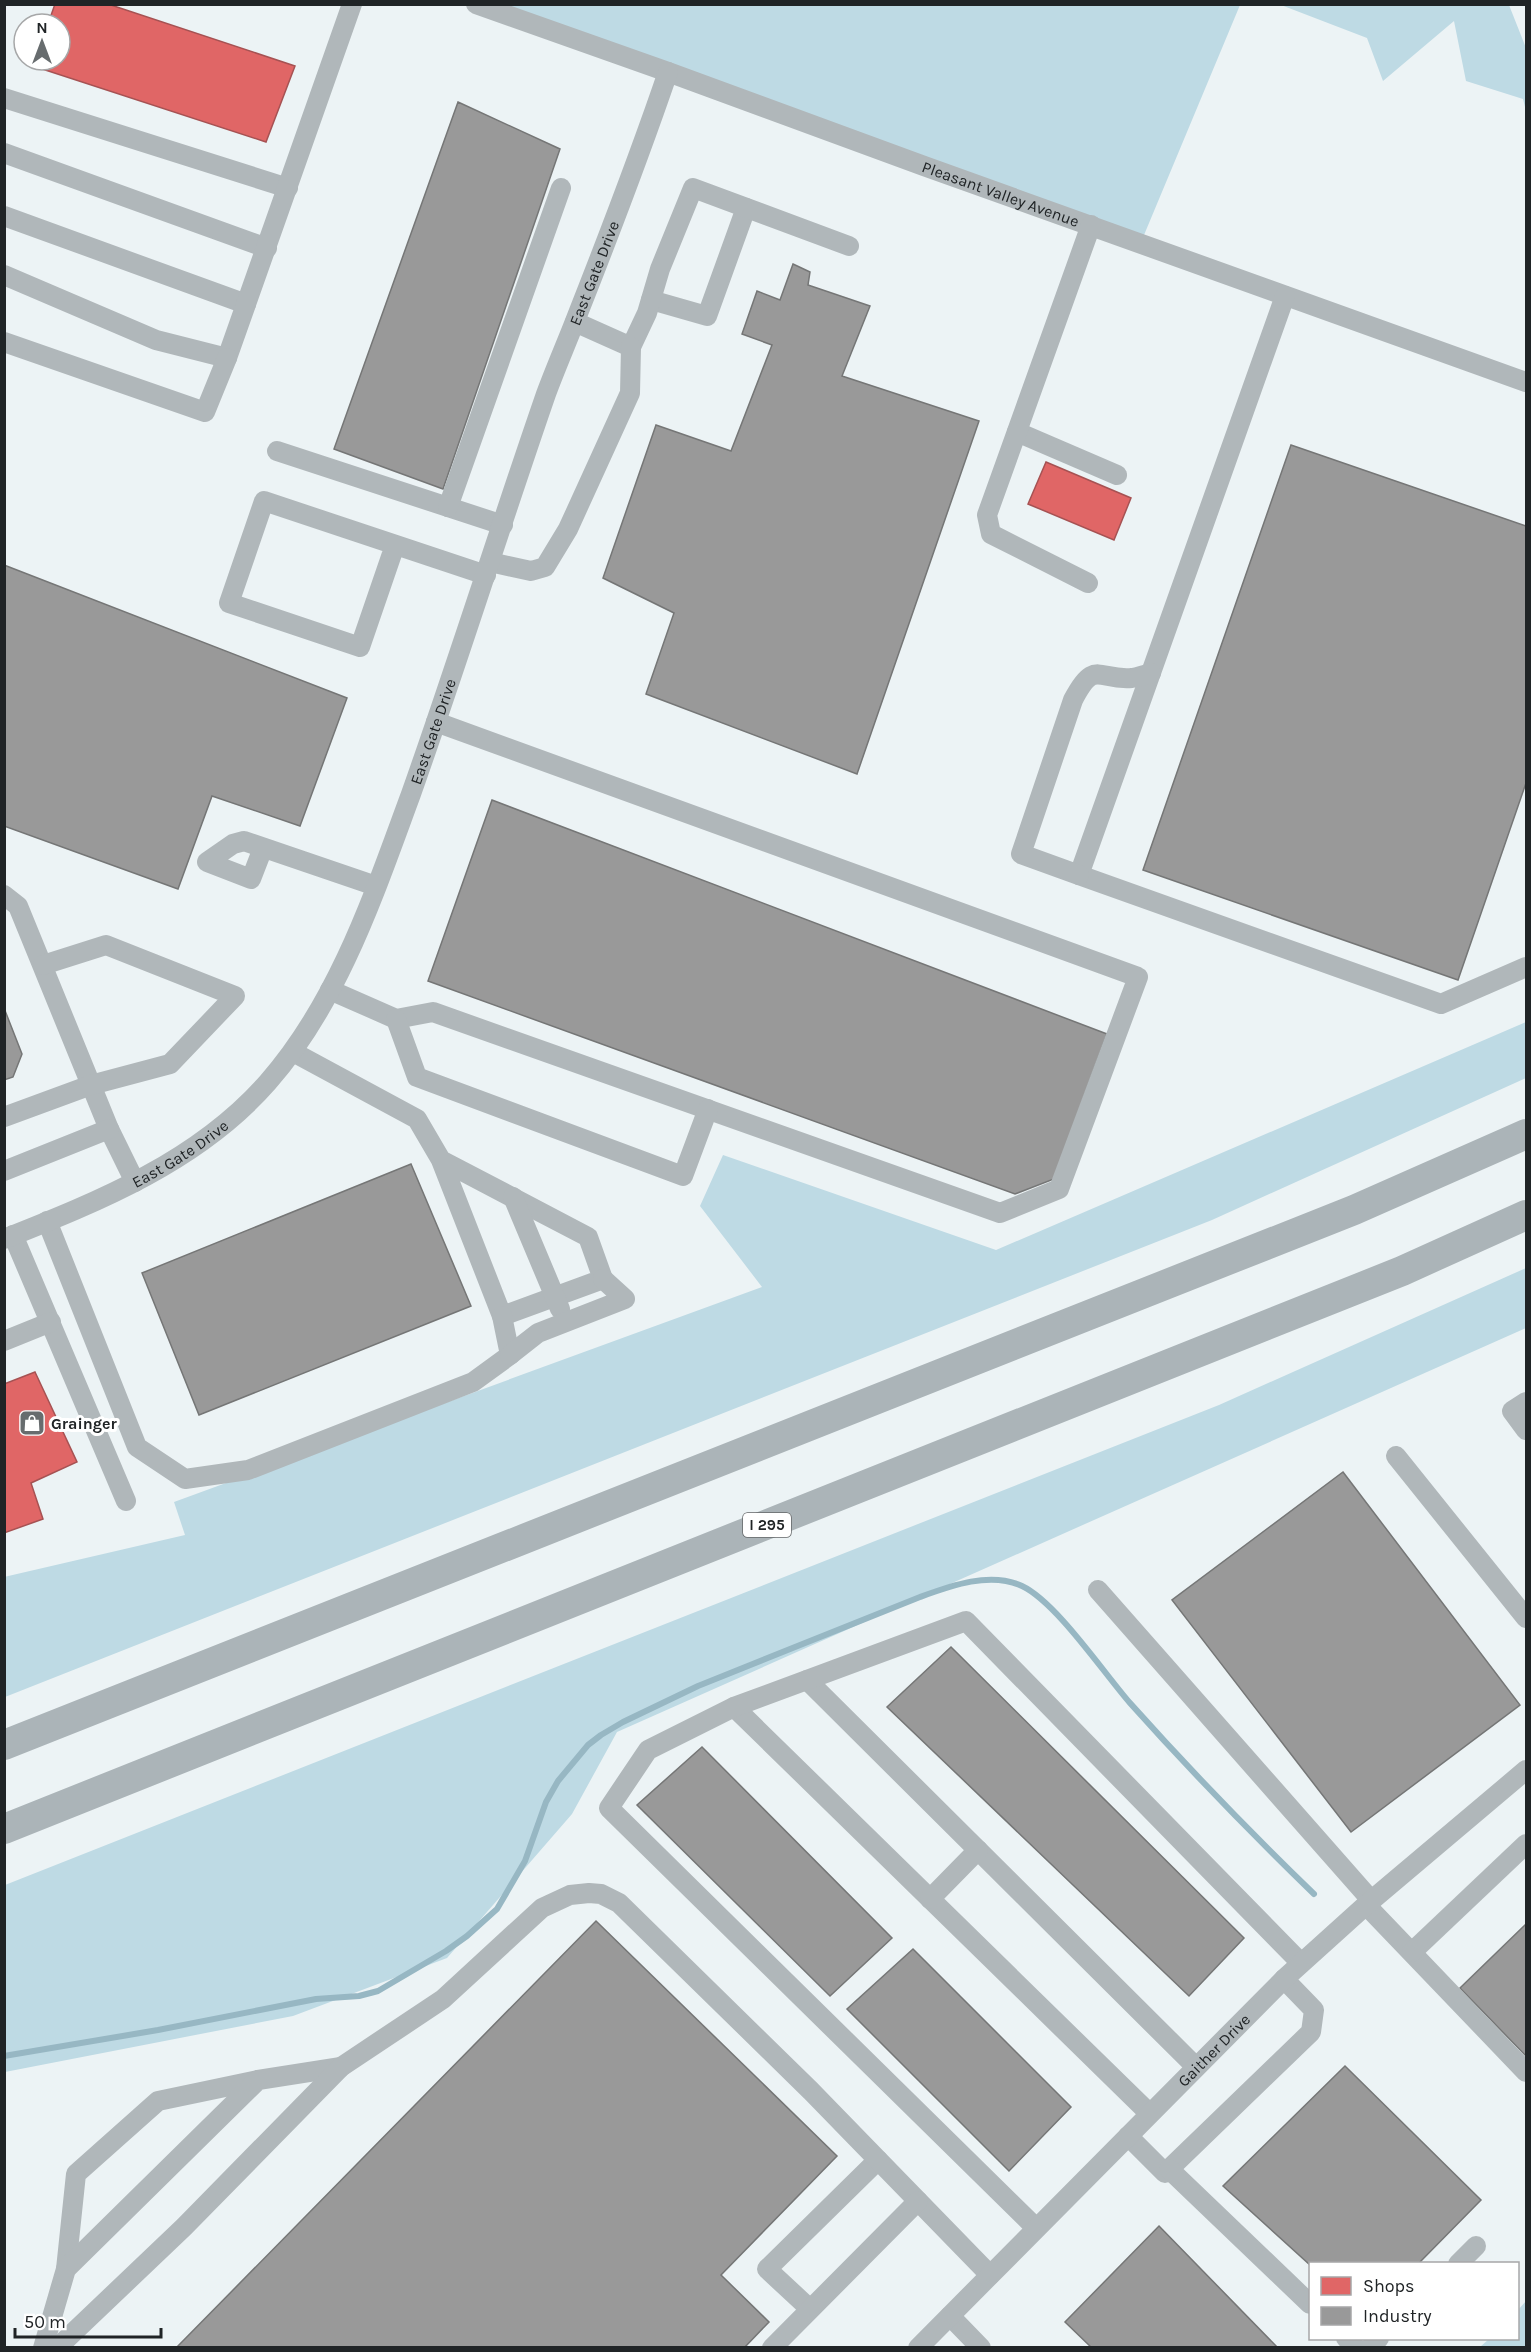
<svg xmlns="http://www.w3.org/2000/svg" width="1531" height="2352" viewBox="0 0 1531 2352" font-family="Karla,sans-serif">
<style>
.forest{fill:#bedae4}
.shops{fill:#e06666;stroke:#a65253;stroke-width:1.5}
.industry{fill:#999;stroke:#757676;stroke-width:1.5}
.lines{fill:none;stroke-linecap:round;stroke-linejoin:round}
.stream{stroke:#97b7c3;stroke-width:6}
.minor{stroke:#b0b7ba;stroke-width:20}
.highway{stroke:#abb4b8;stroke-width:30}
.labels{text-anchor:middle;dominant-baseline:central;stroke-width:6;stroke-linejoin:round;paint-order:stroke}
.shield{fill:#fff;stroke:#636667;stroke-width:1.5}
.shield-label{font-size:15px;font-weight:bold;fill:#202426}
.street-label{font-size:16px;fill:#202426;stroke:#fff}
.poi-label{font-size:16px;font-weight:bold;fill:#202426;stroke:#fff;text-anchor:start}
</style>
<rect width="100%" height="100%" fill="#ecf3f5"/>
<path class="forest" d="M 467,5 L 1240,5 L 1139,247 Z
M 1281,5 L 1509,5 L 1526,48 L 1526,111 L 1523,99 L 1466,81 L 1454,21 L 1383,81 L 1367,38 Z
M 1526,1022 L 1526,1078 L 1212,1220 L 5,1697 L 4,1577 L 185,1535 L 174,1502 L 762,1287 L 700,1206 L 723,1155 L 996,1250 Z
M 1526,1268 L 1526,1328 L 617,1732 L 572,1814 L 447,1958 L 293,2016 L 5,2072 L 5,1885 L 1219,1405 Z
M 1526,2301 L 1526,2347 L 1480,2347 L 1489,2339 L 1518,2338 L 1518,2310 Z"/>
<path class="shops" d="M 55,4 L 108,4 L 295,66 L 266,142 L 33,66 L 35,60 L 60,60 L 60,24 L 48,24 Z
M 1046,462 L 1131,498 L 1114,540 L 1028,504 Z
M 35,1372 L 77,1462 L 31,1483 L 43,1519 L 4,1533 L 4,1384 Z"/>
<path class="industry" d="M 458,102 L 560,149 L 443,489 L 334,449 Z
M 793,264 L 810,272 L 808,285 L 870,306 L 842,376 L 979,421 L 857,774 L 646,694 L 674,613 L 603,578 L 656,425 L 731,451 L 772,345 L 742,334 L 757,291 L 780,300 Z
M 1291,445 L 1526,526 L 1526,783 L 1458,980 L 1143,870 Z
M 4,565 L 347,698 L 300,826 L 212,796 L 178,889 L 4,826 Z
M 492,800 L 1107,1034 L 1054,1179 L 1015,1194 L 428,981 Z
M 4,1008 L 22,1054 L 13,1077 L 4,1080 Z
M 411,1164 L 471,1306 L 199,1415 L 142,1273 Z
M 1343,1472 L 1520,1705 L 1351,1832 L 1172,1600 Z
M 951,1647 L 1244,1938 L 1189,1996 L 887,1707 Z
M 702,1747 L 892,1938 L 830,1996 L 637,1805 Z
M 596,1921 L 837,2156 L 721,2275 L 769,2322 L 744,2348 L 176,2348 Z
M 1526,1924 L 1526,2056 L 1460,1988 Z
M 913,1949 L 1071,2107 L 1009,2171 L 847,2009 Z
M 1345,2066 L 1481,2200 L 1418,2264 L 1310,2265 L 1223,2186 Z
M 1159,2226 L 1278,2348 L 1092,2348 L 1065,2322 Z"/>
<g class="lines">
<path class="stream" d="M 4,2056 L 158,2030 L 316,1999 L 359,1996 L 378,1991 L 446,1951 L 467,1936 L 497,1909 L 525,1861 L 546,1802 L 558,1781 L 588,1745 L 601,1735 L 623,1722 L 698,1686 L 920,1597 C 950,1586 990,1571 1022,1586 C 1056,1602 1103,1672 1130,1703 C 1189,1769 1250,1832 1314,1894"/>
<g class="minor">
<path id="s1" d="M 476,4 L 668,72 L 924,166 L 1526,382"/>
<path d="M 4,98 L 288,188"/>
<path d="M 4,153 L 267,248"/>
<path d="M 4,216 L 246,304"/>
<path d="M 4,275 L 156,340 L 227,358 L 352,4"/>
<path d="M 1285,296 L 1079,875 L 1441,1004 L 1526,967"/>
<path d="M 651,300 L 707,316 L 746,208"/>
<path d="M 575,322 L 631,347 L 647,313 L 660,269 L 693,188 L 849,246"/>
<path d="M 4,342 L 205,412 L 227,358"/>
<path d="M 1017,432 L 1117,475"/>
<path d="M 277,451 L 503,525"/>
<path d="M 448,507 L 561,188"/>
<path d="M 395,545 L 360,647 L 229,603 L 264,501 L 486,575"/>
<path d="M 490,562 L 531,571 L 545,567 L 568,529 L 630,393 L 631,347"/>
<path d="M 1088,583 L 991,534 L 987,515 L 1091,225"/>
<path d="M 263,848 L 251,879 L 207,862 L 233,844 L 244,841 L 376,886"/>
<path d="M 1079,875 L 1021,854 L 1073,700 C 1095,658 1098,681 1132,678 C 1138,677 1145,675 1151,673"/>
<path d="M 4,895 L 18,906 L 109,1129 L 135,1182"/>
<path d="M 330,990 L 396,1019 L 433,1012 L 1000,1213 L 1059,1189 L 1138,977 L 436,722"/>
<path d="M 396,1019 L 417,1077 L 683,1176 L 708,1109"/>
<path d="M 293,1052 L 417,1119 L 441,1160 L 588,1237 L 603,1279 L 502,1316 L 441,1160"/>
<path d="M 4,1117 L 91,1085 L 170,1064 L 235,996 L 106,945 L 43,965"/>
<path d="M 4,1171 L 109,1129"/>
<path d="M 513,1197 L 560,1309"/>
<path d="M 47,1221 L 137,1447 L 185,1479 L 248,1470 L 473,1382 L 510,1355 L 502,1316"/>
<path d="M 13,1235 L 126,1501"/>
<path id="s2" d="M 4,1239 C 100,1201 199,1161 268,1082 C 339,1001 374,894 411,794 C 458,661 500,527 546,394 C 556,367 567,342 577,316 C 609,235 640,154 668,72"/>
<path d="M 4,1341 L 51,1322"/>
<path d="M 510,1355 L 538,1333 L 625,1299 L 603,1279"/>
<path d="M 1526,1402 L 1512,1411 L 1526,1430"/>
<path d="M 1396,1456 L 1526,1618"/>
<path d="M 1098,1590 L 1371,1900"/>
<path d="M 807,1680 L 1195,2066"/>
<path d="M 734,1707 L 1149,2113"/>
<path d="M 930,1899 L 978,1850"/>
<path d="M 1366,1905 L 1526,2072"/>
<path d="M 1412,1952 L 1526,1844"/>
<path d="M 1128,2136 L 1165,2173 L 1311,2032 L 1314,2010 L 1284,1979"/>
<path d="M 1169,2169 L 1310,2304"/>
<path d="M 1036,2228 L 609,1808 L 648,1750 L 734,1707 L 966,1621 L 1301,1963"/>
<path d="M 1458,2264 L 1476,2246"/>
<path d="M 66,2269 L 76,2174 L 158,2101 L 258,2080"/>
<path d="M 810,2309 L 767,2269 L 878,2160"/>
<path d="M 950,2316 L 981,2348"/>
<path d="M 1346,2338 L 1356,2348"/>
<path d="M 43,2348 L 66,2269 L 258,2080 L 341,2067"/>
<path d="M 57,2348 L 184,2227 L 341,2067 L 443,1999 L 542,1908 L 570,1895 L 589,1893 L 601,1894 L 619,1903 L 811,2091 L 990,2275"/>
<path d="M 772,2348 L 918,2201"/>
<path id="s3" d="M 918,2348 L 1284,1979 L 1366,1905 L 1526,1770"/>
<path d="M 1370,2348 L 1379,2338"/>
</g>
<path class="highway" d="M 4,1745 L 1354,1210 L 1526,1134
M 4,1829 L 1402,1271 L 1526,1215"/>
</g>
<defs>
<g id="shop-square" transform="scale(1.35)"><rect x="-9" y="-9" width="18" height="18" rx="4" fill="#676c6e" stroke="#fff"/><path d="M-5-2.5h2.3a2.7 3.5 0 0 1 5.4 0H5L5.5 6h-11ZM-1.5-2.5h3a1.5 2.3 0 0 0-3 0Z" fill="#fff"/></g>
</defs>
<g fill-rule="evenodd">
<use href="#shop-square" x="32" y="1423"/>
</g>
<g class="labels">
<rect class="shield" x="743" y="1513" width="48" height="24" rx="4.5"/>
<g class="shield-label">
<text x="767" y="1525">I 295</text>
</g>
<g class="street-label">
<text stroke="none"><textPath href="#s1" startOffset="558">Pleasant Valley Avenue</textPath></text>
<text stroke="none"><textPath href="#s2" startOffset="1186">East Gate Drive</textPath></text>
<text stroke="none"><textPath href="#s2" startOffset="700">East Gate Drive</textPath></text>
<text stroke="none"><textPath href="#s2" startOffset="196">East Gate Drive</textPath></text>
<text stroke="none"><textPath href="#s3" startOffset="420">Gaither Drive</textPath></text>
</g>
<g class="poi-label">
<text x="51" y="1423">Grainger</text>
</g>
</g>
<rect width="1531" height="2352" fill="none" stroke="#202426" stroke-width="12"/>
<rect x="1309" y="2262" width="210" height="78" fill="#ffffff" stroke="#a6a7a8" stroke-width="1.5"/>
<rect x="1321" y="2277" width="30" height="18" fill="#e06666" stroke="#a6a7a8" stroke-width="1.5"/>
<text x="1363" y="2292" font-size="18" fill="#202426">Shops</text>
<rect x="1321" y="2307" width="30" height="18" fill="#999999" stroke="#a6a7a8" stroke-width="1.5"/>
<text x="1363" y="2322" font-size="18" fill="#202426">Industry</text>
<g transform="translate(42 42)"><circle r="28" fill="#ffffff" stroke="#a6a7a8" stroke-width="1.5"/>
<path d="M0-4.5L10 22L0 15L-10 22Z" fill="#676c6e"/>
<text y="-9" font-size="16" font-weight="bold" text-anchor="middle" fill="#202426">N</text>
</g>
<path d="M15 2328v9h146v-9" fill="none" stroke="#202426" stroke-width="3"/>
<text x="24" y="2328" font-size="18" fill="#202426" stroke="#ffffff" stroke-width="4.5" paint-order="stroke">50 m</text>
</svg>
